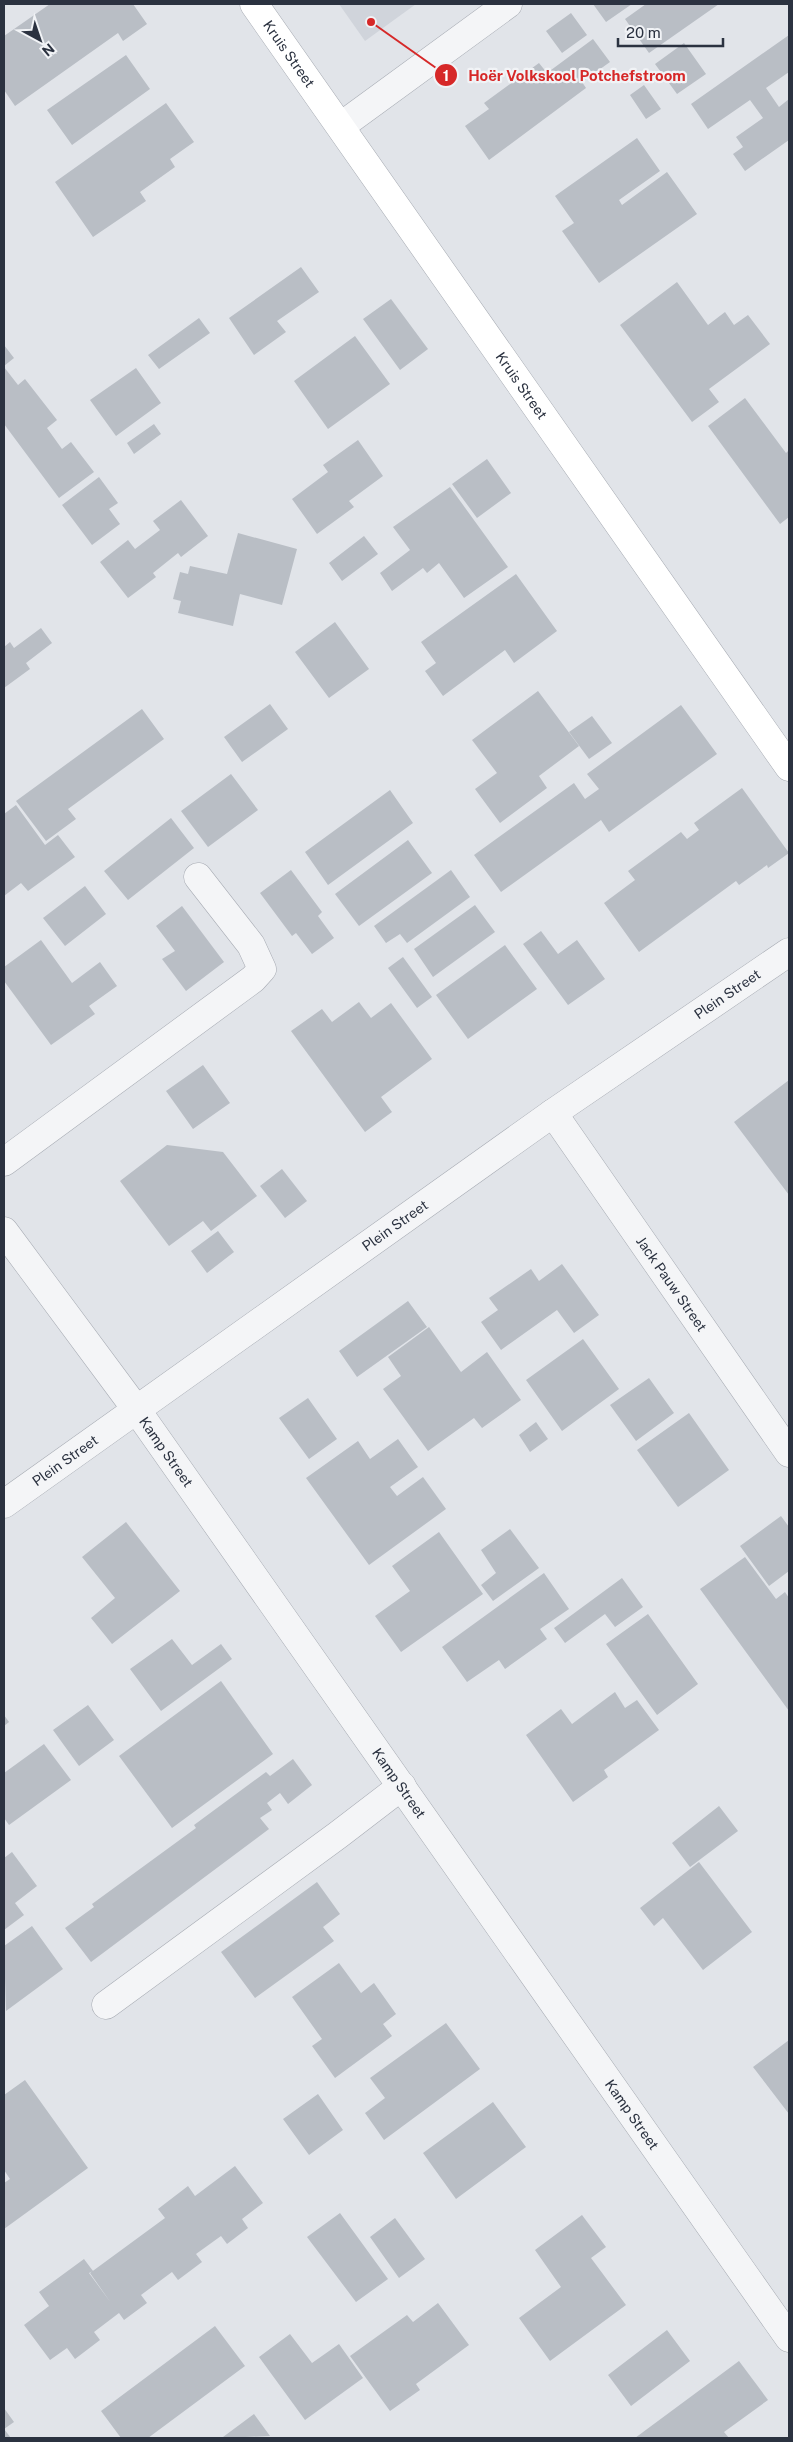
<svg xmlns="http://www.w3.org/2000/svg" width="793" height="2442" viewBox="0 0 793 2442" font-family="'Public Sans',sans-serif">
<style>
.built{fill:#d0d4db}
.building{fill:#b9bec5}
.lines{fill:none;stroke-linecap:round;stroke-linejoin:round}
.street-casing{stroke:#a7abb3;stroke-width:29}
.secondary-casing{stroke:#a7abb3;stroke-width:29}
.street{stroke:#f4f5f7;stroke-width:28}
.secondary{stroke:#fff;stroke-width:28}
.labels{text-anchor:middle;dominant-baseline:central;stroke-width:4.5;stroke-linejoin:round;paint-order:stroke}
.street-label{font-size:14px;fill:#2b3240;stroke:#f1f3f6}
.leader{fill:none;stroke:#d62828;stroke-width:2}
.callout-dot{fill:#d62828;stroke:#f1f3f6;stroke-width:2}
.mark-label{font-size:15px;text-anchor:middle;font-weight:bold;fill:#fff}
.callout-label{font-size:15px;text-anchor:middle;font-weight:bold;fill:#d62828;stroke:#f1f3f6;stroke-width:4.5;stroke-linejoin:round;paint-order:stroke}
</style>
<rect width="100%" height="100%" fill="#e1e4e9"/>
<path class="built" d="M 339,4 L 416,4 L 365,41 Z"/>
<path class="building" d="M 50,4 L 133,4 L 147,24 L 123,41 L 118,33 L 15,106 L 4,90 L 4,36 Z
M 593,4 L 632,4 L 606,22 Z
M 646,4 L 719,4 L 649,53 L 625,19 Z
M 571,13 L 587,35 L 562,53 L 546,31 Z
M 789,35 L 789,72 L 766,88 L 779,107 L 789,99 L 789,140 L 745,171 L 733,154 L 743,147 L 736,137 L 763,118 L 750,100 L 708,129 L 691,104 Z
M 593,39 L 610,62 L 582,82 L 586,88 L 489,160 L 465,126 L 489,109 L 484,103 L 539,63 L 547,73 Z
M 684,43 L 706,74 L 677,94 L 655,64 Z
M 126,55 L 150,89 L 72,145 L 47,110 Z
M 644,85 L 661,109 L 646,119 L 630,95 Z
M 166,103 L 194,142 L 170,159 L 175,167 L 140,192 L 146,201 L 93,237 L 55,182 Z
M 637,138 L 660,171 L 619,200 L 622,205 L 667,172 L 697,214 L 599,283 L 562,231 L 574,223 L 555,196 Z
M 301,267 L 319,292 L 277,321 L 286,332 L 254,355 L 229,318 Z
M 677,282 L 708,325 L 725,312 L 734,325 L 748,315 L 770,344 L 709,389 L 719,402 L 692,422 L 620,325 Z
M 391,299 L 428,349 L 400,370 L 363,319 Z
M 199,318 L 210,333 L 159,369 L 148,355 Z
M 355,336 L 390,384 L 328,429 L 294,381 Z
M 4,345 L 14,358 L 4,366 Z
M 4,367 L 18,385 L 25,379 L 57,420 L 47,428 L 62,449 L 71,442 L 94,472 L 59,498 L 4,424 Z
M 136,368 L 161,403 L 116,436 L 90,400 Z
M 745,398 L 786,453 L 789,450 L 789,517 L 780,524 L 708,426 Z
M 154,424 L 161,434 L 134,454 L 127,443 Z
M 358,440 L 383,476 L 349,501 L 354,507 L 317,534 L 292,499 L 328,472 L 323,465 Z
M 487,459 L 511,493 L 477,518 L 452,484 Z
M 99,477 L 118,503 L 109,509 L 120,524 L 92,545 L 62,505 Z
M 450,487 L 508,567 L 464,598 L 439,563 L 427,573 L 423,568 L 392,591 L 380,573 L 410,550 L 393,527 Z
M 181,500 L 208,536 L 181,557 L 178,553 L 153,573 L 156,577 L 128,598 L 100,562 L 128,540 L 135,549 L 160,530 L 153,521 Z
M 238,533 L 297,549 L 282,605 L 240,594 L 233,626 L 178,613 L 181,601 L 173,599 L 180,572 L 188,574 L 190,566 L 227,574 Z
M 364,536 L 378,554 L 342,581 L 329,563 Z
M 516,574 L 557,631 L 514,663 L 505,650 L 443,696 L 425,671 L 436,663 L 421,642 Z
M 335,622 L 369,669 L 329,698 L 295,652 Z
M 41,628 L 52,643 L 26,663 L 30,669 L 4,688 L 4,647 L 10,642 L 14,648 Z
M 538,691 L 579,746 L 539,776 L 547,788 L 500,823 L 475,789 L 497,773 L 472,740 Z
M 270,704 L 288,729 L 242,762 L 224,737 Z
M 681,705 L 717,754 L 609,832 L 601,820 L 501,892 L 474,855 L 574,783 L 585,799 L 599,789 L 587,774 Z
M 142,709 L 164,739 L 68,809 L 76,819 L 46,841 L 16,801 Z
M 592,716 L 612,743 L 589,759 L 569,732 Z
M 231,774 L 258,810 L 208,847 L 181,811 Z
M 742,788 L 789,853 L 768,868 L 767,865 L 739,885 L 736,881 L 639,952 L 604,903 L 635,880 L 628,871 L 681,832 L 687,839 L 699,830 L 694,823 Z
M 390,790 L 413,823 L 328,885 L 305,852 Z
M 16,805 L 45,845 L 58,835 L 75,857 L 28,891 L 21,883 L 4,896 L 4,814 Z
M 171,818 L 194,848 L 128,900 L 104,871 Z
M 408,840 L 432,873 L 359,926 L 335,894 Z
M 291,870 L 322,912 L 318,916 L 334,938 L 312,954 L 296,933 L 292,936 L 260,893 Z
M 451,870 L 470,897 L 407,943 L 400,934 L 386,943 L 374,926 Z
M 85,886 L 106,914 L 65,946 L 43,918 Z
M 475,905 L 495,932 L 433,977 L 414,949 Z
M 182,906 L 224,962 L 186,991 L 162,959 L 175,951 L 156,926 Z
M 541,931 L 558,954 L 577,940 L 605,979 L 568,1005 L 523,944 Z
M 41,940 L 72,983 L 100,962 L 117,986 L 89,1006 L 95,1014 L 51,1045 L 4,981 L 4,967 Z
M 505,945 L 537,989 L 468,1039 L 436,995 Z
M 403,957 L 432,997 L 417,1008 L 388,968 Z
M 359,1002 L 371,1018 L 391,1003 L 432,1059 L 381,1097 L 392,1112 L 365,1132 L 291,1031 L 322,1009 L 332,1022 Z
M 203,1065 L 230,1103 L 193,1129 L 166,1091 Z
M 789,1080 L 789,1195 L 734,1122 Z
M 167,1145 L 223,1152 L 257,1196 L 211,1231 L 203,1221 L 169,1246 L 120,1181 Z
M 282,1169 L 307,1201 L 285,1218 L 260,1186 Z
M 218,1231 L 234,1252 L 207,1273 L 191,1251 Z
M 562,1264 L 599,1315 L 574,1333 L 557,1310 L 501,1350 L 481,1322 L 498,1310 L 489,1298 L 531,1269 L 539,1281 Z
M 408,1301 L 427,1327 L 357,1377 L 339,1351 Z
M 429,1327 L 461,1372 L 487,1352 L 521,1400 L 482,1428 L 474,1418 L 428,1451 L 383,1389 L 401,1376 L 388,1357 Z
M 583,1339 L 619,1389 L 562,1431 L 526,1380 Z
M 649,1378 L 674,1413 L 636,1441 L 610,1405 Z
M 308,1398 L 337,1439 L 309,1459 L 279,1418 Z
M 689,1413 L 729,1470 L 678,1507 L 637,1450 Z
M 536,1422 L 548,1439 L 530,1452 L 519,1435 Z
M 398,1439 L 418,1467 L 390,1487 L 397,1496 L 423,1477 L 446,1509 L 369,1565 L 306,1478 L 358,1441 L 370,1459 Z
M 781,1516 L 789,1527 L 789,1571 L 769,1586 L 740,1546 Z
M 126,1522 L 180,1591 L 112,1644 L 91,1618 L 115,1598 L 82,1557 Z
M 510,1529 L 539,1568 L 493,1601 L 481,1585 L 496,1573 L 481,1550 Z
M 439,1532 L 483,1594 L 401,1652 L 375,1616 L 410,1591 L 392,1566 Z
M 745,1557 L 776,1599 L 785,1592 L 789,1598 L 789,1711 L 700,1589 Z
M 544,1573 L 569,1609 L 540,1629 L 547,1639 L 505,1669 L 499,1660 L 467,1682 L 442,1647 Z
M 622,1578 L 643,1607 L 615,1627 L 605,1614 L 565,1643 L 554,1628 Z
M 648,1614 L 698,1684 L 657,1715 L 606,1644 Z
M 172,1639 L 192,1665 L 221,1644 L 232,1659 L 161,1711 L 130,1669 Z
M 221,1681 L 273,1754 L 172,1828 L 119,1756 Z
M 615,1692 L 625,1708 L 637,1700 L 659,1730 L 604,1770 L 608,1777 L 573,1802 L 526,1735 L 561,1709 L 572,1724 Z
M 88,1705 L 114,1740 L 79,1766 L 53,1730 Z
M 4,1715 L 9,1722 L 4,1726 Z
M 44,1744 L 71,1780 L 9,1825 L 4,1818 L 4,1773 Z
M 293,1759 L 312,1785 L 288,1804 L 280,1793 L 267,1803 L 272,1810 L 260,1818 L 269,1829 L 91,1962 L 65,1928 L 94,1907 L 92,1904 L 196,1828 L 194,1825 L 266,1772 L 270,1776 Z
M 719,1806 L 738,1831 L 690,1867 L 672,1843 Z
M 12,1852 L 37,1886 L 15,1903 L 24,1915 L 4,1930 L 4,1858 Z
M 699,1862 L 752,1932 L 703,1970 L 663,1918 L 654,1926 L 640,1908 Z
M 317,1882 L 340,1914 L 323,1927 L 334,1941 L 255,1998 L 221,1952 Z
M 32,1926 L 63,1969 L 6,2011 L 4,1946 Z
M 339,1963 L 361,1993 L 374,1983 L 396,2014 L 383,2024 L 392,2036 L 335,2078 L 312,2046 L 322,2039 L 292,1997 Z
M 446,2023 L 480,2069 L 384,2140 L 365,2113 L 385,2098 L 370,2078 Z
M 789,2040 L 789,2114 L 753,2067 Z
M 25,2080 L 88,2168 L 4,2229 L 4,2183 L 10,2179 L 4,2170 L 4,2095 Z
M 318,2094 L 343,2130 L 309,2155 L 283,2119 Z
M 493,2102 L 526,2147 L 456,2199 L 423,2153 Z
M 235,2166 L 263,2203 L 242,2219 L 248,2228 L 227,2244 L 221,2236 L 196,2254 L 202,2262 L 178,2280 L 172,2272 L 141,2295 L 147,2303 L 124,2320 L 119,2313 L 94,2332 L 100,2340 L 75,2359 L 67,2348 L 50,2360 L 24,2325 L 49,2306 L 39,2292 L 84,2259 L 93,2271 L 89,2273 L 111,2303 L 90,2273 L 165,2218 L 158,2209 L 188,2186 L 195,2196 Z
M 340,2213 L 388,2279 L 356,2302 L 307,2237 Z
M 582,2215 L 606,2247 L 591,2258 L 626,2305 L 550,2361 L 519,2318 L 561,2287 L 535,2250 Z
M 395,2218 L 425,2259 L 399,2278 L 370,2237 Z
M 438,2303 L 469,2345 L 416,2384 L 420,2390 L 390,2411 L 350,2356 L 407,2315 L 413,2322 Z
M 215,2326 L 245,2366 L 148,2438 L 121,2438 L 101,2411 Z
M 667,2330 L 690,2361 L 631,2406 L 608,2375 Z
M 290,2334 L 312,2363 L 339,2344 L 363,2378 L 305,2420 L 259,2357 Z
M 739,2361 L 768,2400 L 724,2432 L 729,2438 L 635,2438 Z
M 4,2408 L 14,2422 L 4,2429 L 11,2438 L 4,2438 Z
M 254,2414 L 270,2436 L 224,2438 L 223,2437 Z"/>
<g class="lines">
<g class="street-casing">
<g id="street">
<path d="M 341,126 L 508,4"/>
<path id="s1" d="M 553,1113 L 789,1453"/>
<path d="M 4,1162 L 253,979 L 262,969 L 251,945 L 198,877"/>
<path id="s2" d="M 4,1231 L 136,1409 L 789,2338"/>
<path id="s3" d="M 4,1504 L 553,1113 L 789,952"/>
<path d="M 106,2005 L 338,1835 L 402,1786"/>
</g>
</g>
<g class="secondary-casing">
<g id="secondary">
<path id="s4" d="M 254,4 L 789,767"/>
</g>
</g>
<use href="#street" class="street"/>
<use href="#secondary" class="secondary"/>
</g>
<g class="labels">
<g class="street-label">
<text stroke="none"><textPath href="#s4" startOffset="61">Kruis Street</textPath></text>
<text stroke="none"><textPath href="#s4" startOffset="466">Kruis Street</textPath></text>
<text stroke="none"><textPath href="#s3" startOffset="885">Plein Street</textPath></text>
<text stroke="none"><textPath href="#s3" startOffset="480">Plein Street</textPath></text>
<text stroke="none"><textPath href="#s1" startOffset="208">Jack Pauw Street</textPath></text>
<text stroke="none"><textPath href="#s2" startOffset="274">Kamp Street</textPath></text>
<text stroke="none"><textPath href="#s3" startOffset="75">Plein Street</textPath></text>
<text stroke="none"><textPath href="#s2" startOffset="679">Kamp Street</textPath></text>
<text stroke="none"><textPath href="#s2" startOffset="1084">Kamp Street</textPath></text>
</g>
</g>
<path class="leader" d="M371 22L446 75"/>
<g class="callout-dot">
<circle cx="371" cy="22" r="5"/>
<circle cx="446" cy="75" r="12"/>
</g>
<g class="mark-label">
<text x="446" y="81">1</text>
</g>
<g class="callout-label">
<text x="577" y="81">Hoër Volkskool Potchefstroom</text>
</g>
<rect width="793" height="2442" fill="none" stroke="#2b3240" stroke-width="10"/>
<g transform="translate(40 40) rotate(140)" stroke="#f1f3f6" stroke-width="4" paint-order="stroke">
<path d="M0-4L9 19L0 12L-9 19Z" fill="#2b3240"/>
<text y="-8" font-size="14" font-weight="bold" text-anchor="middle" fill="#2b3240">N</text>
</g>
<path d="M618 38v8h105v-8" fill="none" stroke="#2b3240" stroke-width="2.5"/>
<text x="626" y="38" font-size="15" fill="#2b3240" stroke="#f1f3f6" stroke-width="4" paint-order="stroke">20 m</text>
</svg>
